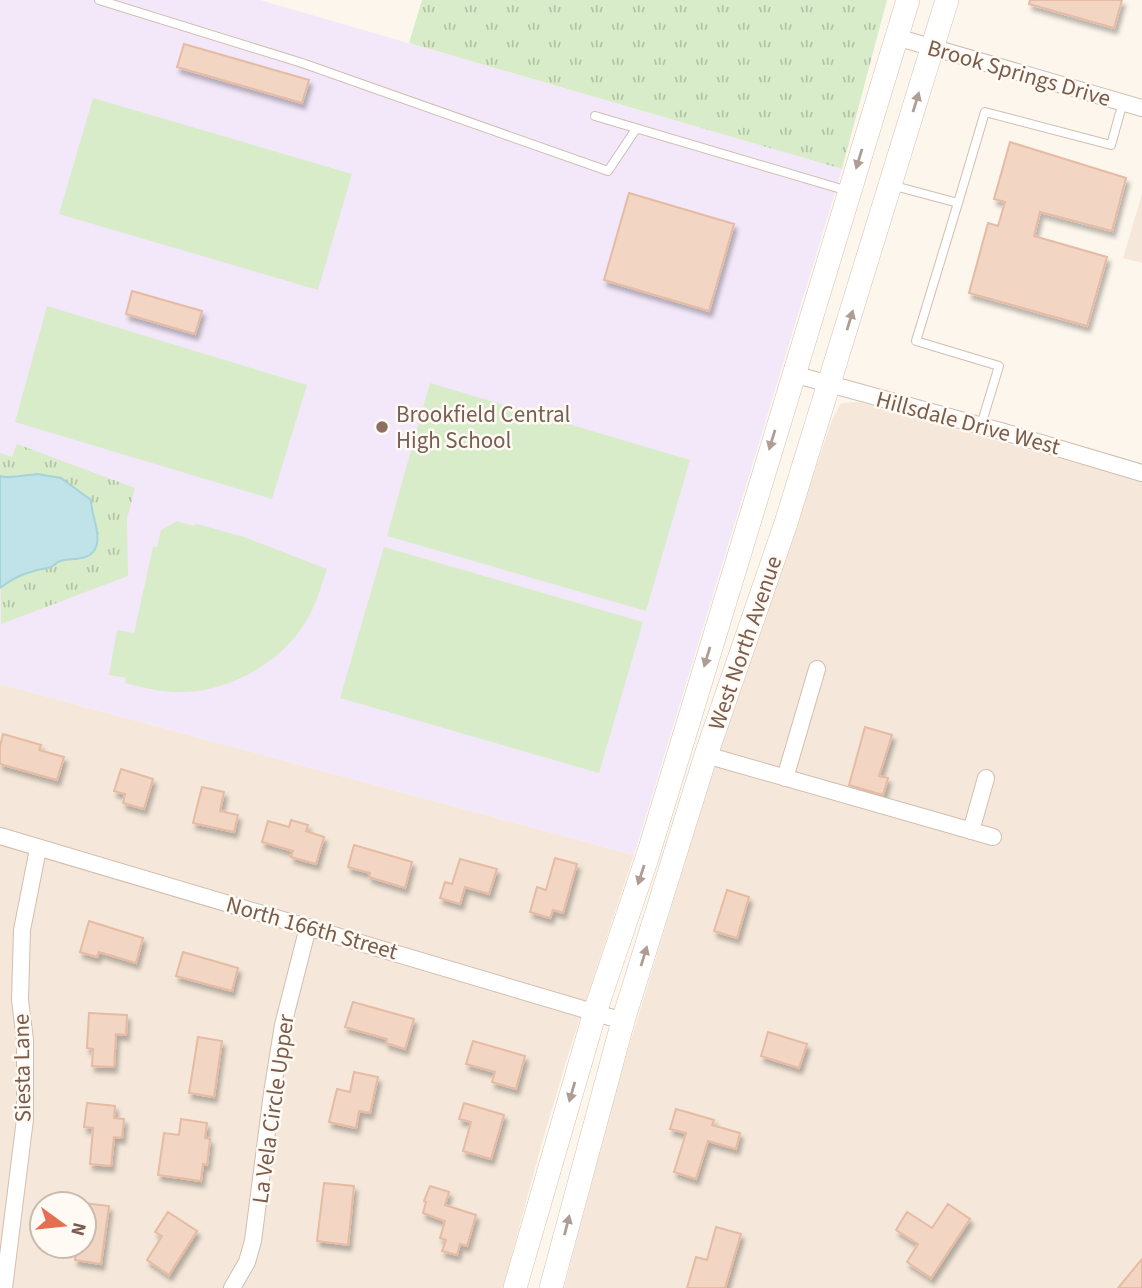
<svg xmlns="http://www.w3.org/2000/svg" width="1142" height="1288" viewBox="0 0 1142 1288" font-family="'Source Sans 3',sans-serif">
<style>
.residential{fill:#f5e8da;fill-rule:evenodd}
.education{fill:#f3e8fa}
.grass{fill:url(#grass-tufts)}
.pitch{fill:#d8ecc9}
.water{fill:#bfe3e8;stroke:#a5d3da;stroke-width:2}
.building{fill:#f3d5c3;stroke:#e6bba3;stroke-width:2;filter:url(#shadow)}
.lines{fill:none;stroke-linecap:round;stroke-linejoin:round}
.service-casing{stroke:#d1beb0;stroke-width:10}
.minor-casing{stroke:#d1beb0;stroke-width:18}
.secondary-casing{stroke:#d6c0b0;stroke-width:24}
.service{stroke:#fff;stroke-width:8}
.minor{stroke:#fff;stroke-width:16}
.secondary{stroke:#fff;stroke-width:23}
.oneway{fill:#af9d94}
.education-dot{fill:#8d6e63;stroke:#fffaf3;stroke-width:2.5}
.labels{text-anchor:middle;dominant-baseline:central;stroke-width:5;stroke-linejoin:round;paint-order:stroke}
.street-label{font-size:23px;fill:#7a5c4d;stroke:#fffaf3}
.education-label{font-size:23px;fill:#785e54;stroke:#fffaf3;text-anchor:start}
</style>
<defs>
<pattern id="grass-tufts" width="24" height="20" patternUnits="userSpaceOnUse" patternTransform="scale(1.75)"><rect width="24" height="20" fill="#d8ecc9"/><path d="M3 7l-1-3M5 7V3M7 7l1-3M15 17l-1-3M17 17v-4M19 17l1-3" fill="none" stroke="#b4c2a5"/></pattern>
<filter id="shadow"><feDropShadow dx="3" dy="5.5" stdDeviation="2" flood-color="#0004"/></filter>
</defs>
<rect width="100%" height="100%" fill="#fdf6ec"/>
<path class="residential" d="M 1142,194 L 1142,263 L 1123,258 Z
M 858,402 L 1142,481 L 1142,1288 L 564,1288 L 620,1076 L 712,774 L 832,420 L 841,403 Z
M 0,684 L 634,855 L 569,1052 L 541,1146 L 503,1288 L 0,1288 ZM 42,1204 L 84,1204 L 84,1246 L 42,1246 Z"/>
<path class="education" d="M 0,0 L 260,0 L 842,169 L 634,855 L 0,684 Z"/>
<path class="grass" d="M 422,0 L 887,0 L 842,169 L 409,43 Z
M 17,444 L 135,488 L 127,519 L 128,576 L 1,624 L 0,453 L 12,457 Z"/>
<path class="pitch" d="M 93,98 L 352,174 L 318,290 L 59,214 Z
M 47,306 L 307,385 L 272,499 L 15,422 Z
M 430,383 L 690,460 L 646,611 L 387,536 Z
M 177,521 L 194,526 L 196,524 L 201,525 L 244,537 L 327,569 C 320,590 314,611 301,629 C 276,665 228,691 184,692 C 164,693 145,688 125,683 L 126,678 L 109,675 L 117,630 L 134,633 L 153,547 L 157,547 L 161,530 Z
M 384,547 L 643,622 L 599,773 L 340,698 Z"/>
<path class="water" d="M 37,474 L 61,478 L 91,500 C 91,515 100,529 97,544 C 92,563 72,557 60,561 C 56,562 54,566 51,567 C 46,569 40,569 34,571 C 22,574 10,580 0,588 L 0,476 C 8,479 27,475 37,474 Z"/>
<path class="building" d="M 1030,0 L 1122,0 L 1114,28 L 1029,4 Z
M 184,44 L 309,80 L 302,103 L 177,67 Z
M 1010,142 L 1126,178 L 1112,231 L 1040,212 L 1034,236 L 1107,257 L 1087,326 L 969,293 L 988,223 L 998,226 L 1005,202 L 994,199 Z
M 629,193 L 734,224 L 709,311 L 604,280 Z
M 132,291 L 202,311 L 195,334 L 126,314 Z
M 865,727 L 892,735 L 879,776 L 888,778 L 883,795 L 849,785 Z
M 3,734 L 41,745 L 39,750 L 64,757 L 57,780 L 0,764 L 0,746 Z
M 121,769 L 153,779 L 144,809 L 123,803 L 125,794 L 114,791 Z
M 202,787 L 224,792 L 220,811 L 238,815 L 234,832 L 193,823 Z
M 291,820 L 308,825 L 306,831 L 324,837 L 316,864 L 291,857 L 293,851 L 262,842 L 268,821 L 289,827 Z
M 354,845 L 412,862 L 405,888 L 369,877 L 370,873 L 348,867 Z
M 555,858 L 577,864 L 563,913 L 553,910 L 550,918 L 530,912 L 537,887 L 546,890 Z
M 460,859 L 497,869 L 489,894 L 465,887 L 460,904 L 440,898 L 445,882 L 452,884 Z
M 727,890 L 749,897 L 737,938 L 714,931 Z
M 89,921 L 143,938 L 136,963 L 99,952 L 97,957 L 80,952 Z
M 183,952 L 238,968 L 232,991 L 176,976 Z
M 353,1002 L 414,1019 L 405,1049 L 386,1043 L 387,1039 L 345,1027 Z
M 89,1013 L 127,1015 L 126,1035 L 116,1034 L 114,1067 L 92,1066 L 93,1049 L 87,1048 Z
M 768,1032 L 807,1044 L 799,1068 L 761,1056 Z
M 198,1037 L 222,1041 L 214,1097 L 189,1093 Z
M 473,1041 L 525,1056 L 516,1089 L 492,1082 L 495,1072 L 466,1064 Z
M 354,1072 L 378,1077 L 370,1113 L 359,1111 L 356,1128 L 329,1122 L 337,1089 L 350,1092 Z
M 87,1103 L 115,1106 L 114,1118 L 124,1119 L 122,1138 L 114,1137 L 111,1166 L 90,1164 L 93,1128 L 84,1127 Z
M 464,1103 L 504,1115 L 491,1159 L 463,1151 L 471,1122 L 459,1119 Z
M 676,1109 L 714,1120 L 712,1125 L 740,1133 L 736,1149 L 708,1141 L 696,1179 L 674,1172 L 686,1133 L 670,1129 Z
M 181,1119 L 207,1123 L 205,1138 L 210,1139 L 207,1165 L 203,1164 L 201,1181 L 158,1175 L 164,1133 L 179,1135 Z
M 324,1183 L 354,1186 L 348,1245 L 317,1241 Z
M 430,1186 L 449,1192 L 445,1205 L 476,1215 L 467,1246 L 460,1244 L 457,1255 L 442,1251 L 446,1240 L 440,1238 L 445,1221 L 423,1213 L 426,1202 L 424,1201 Z
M 84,1203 L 109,1206 L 101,1264 L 75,1260 L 77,1246 L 84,1246 Z
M 948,1204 L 970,1219 L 931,1278 L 907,1262 L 918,1244 L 896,1230 L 907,1212 L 932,1228 Z
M 168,1212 L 197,1231 L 169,1275 L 147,1260 L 162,1236 L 155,1232 Z
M 716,1227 L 741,1234 L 725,1288 L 687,1288 L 696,1257 L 707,1260 Z
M 1142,1259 L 1142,1288 L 1118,1288 Z"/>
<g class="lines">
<g class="service-casing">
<path id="service" d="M 99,0 L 302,63 L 608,171 L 636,129
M 595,116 L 848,191
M 891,185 L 958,203 L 985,112 L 1111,145 L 1123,102
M 958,203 L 916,341 L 999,366 L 981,425"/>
</g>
<g class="minor-casing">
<path id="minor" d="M 896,37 L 1142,108
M 793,374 L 1004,432 L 1142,473
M 706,755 L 993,837
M 785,778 L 817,669
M 971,831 L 986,778
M 0,836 L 623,1021
M 4,1288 L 25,1119 L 25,1040 L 20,1000 L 22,930 L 38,849
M 232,1288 L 247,1262 L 253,1241 L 272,1093 L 283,1025 L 308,927"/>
</g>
<g class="secondary-casing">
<path id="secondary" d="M 515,1288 L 595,1012 L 648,855 L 908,0
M 551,1288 L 623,1021 L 706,755 L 786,523 L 947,0"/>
</g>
<use href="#service" class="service"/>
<use href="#minor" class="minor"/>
<use href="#secondary" class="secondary"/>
</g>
<defs><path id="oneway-solid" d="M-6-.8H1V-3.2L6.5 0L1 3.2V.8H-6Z" transform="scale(1.75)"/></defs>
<g class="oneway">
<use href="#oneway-solid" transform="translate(916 102) rotate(-73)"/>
<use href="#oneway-solid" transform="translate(859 159) rotate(107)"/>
<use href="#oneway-solid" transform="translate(850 320) rotate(-73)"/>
<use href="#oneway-solid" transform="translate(772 440) rotate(107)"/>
<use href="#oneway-solid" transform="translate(707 657) rotate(107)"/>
<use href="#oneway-solid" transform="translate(641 875) rotate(108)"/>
<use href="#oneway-solid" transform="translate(644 956) rotate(-73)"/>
<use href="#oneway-solid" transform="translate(572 1092) rotate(106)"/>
<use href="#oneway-solid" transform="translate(567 1225) rotate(-76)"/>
</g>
<circle class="education-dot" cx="382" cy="427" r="7"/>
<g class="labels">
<g class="street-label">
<text transform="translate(1019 73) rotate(16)">Brook Springs Drive</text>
<text transform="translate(968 423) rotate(15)">Hillsdale Drive West</text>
<text transform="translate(745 643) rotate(-71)">West North Avenue</text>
<text transform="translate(312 928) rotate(16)">North 166th Street</text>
<text transform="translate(22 1068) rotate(-91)">Siesta Lane</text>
<text transform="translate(273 1109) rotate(-82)">La Vela Circle Upper</text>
</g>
<g class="education-label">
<text x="396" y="414">Brookfield Central<tspan x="396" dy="26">High School</tspan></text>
</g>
</g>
<g transform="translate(63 1225) rotate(105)"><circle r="33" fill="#fffaf3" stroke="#cabbb1" stroke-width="2"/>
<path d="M0-5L12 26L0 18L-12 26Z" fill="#e76f51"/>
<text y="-10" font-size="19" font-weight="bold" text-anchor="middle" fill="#7a5c4d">N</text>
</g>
</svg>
